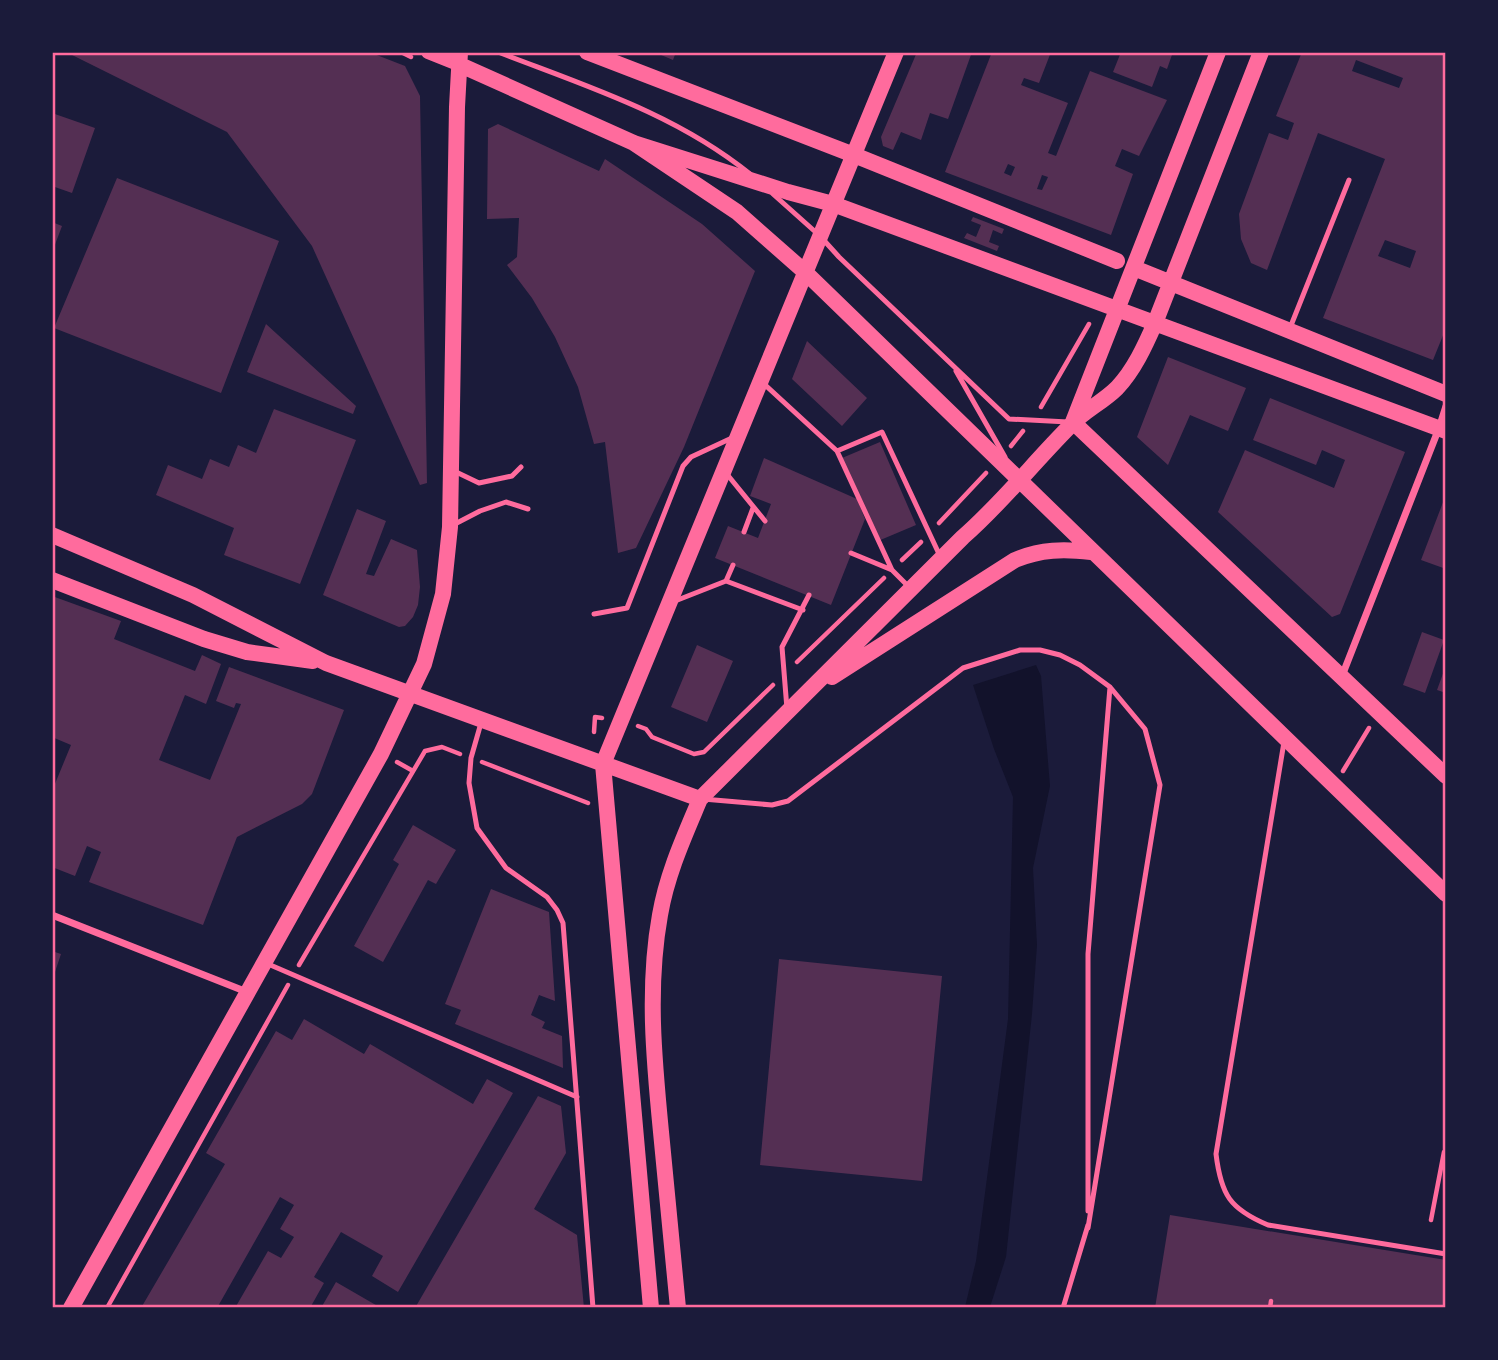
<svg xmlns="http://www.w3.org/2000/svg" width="1498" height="1360" viewBox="0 0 1498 1360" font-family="'Playfair Display',serif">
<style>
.water{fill:#12122b}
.building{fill:#542f53;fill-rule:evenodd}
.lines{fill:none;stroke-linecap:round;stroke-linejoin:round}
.path{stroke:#ff6b9d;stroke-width:4.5}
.service{stroke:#ff6b9d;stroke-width:5}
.minor{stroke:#ff6b9d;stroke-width:7}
.secondary{stroke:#ff6b9d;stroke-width:14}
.primary{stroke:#ff6b9d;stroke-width:16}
.neatline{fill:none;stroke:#ff6b9d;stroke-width:2.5}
</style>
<rect width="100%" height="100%" fill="#1b1b3a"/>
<path class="water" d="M 1036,665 L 1041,676 L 1050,786 L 1033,868 L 1037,945 L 1032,1014 L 1006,1257 L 990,1307 L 965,1307 L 976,1261 L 1008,1019 L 1013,797 L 994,749 L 973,685 Z"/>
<path class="building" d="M 66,52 L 369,52 L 405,66 L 420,96 L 427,483 L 420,485 L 312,246 L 227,132 Z
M 654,52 L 676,52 L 673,60 Z
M 917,52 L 972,52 L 948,119 L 930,113 L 921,140 L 901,132 L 893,150 L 883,146 L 881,137 Z
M 992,52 L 1051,52 L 1039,83 L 1024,78 L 1021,85 L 1068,103 L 1048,153 L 1056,156 L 1090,71 L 1167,100 L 1139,156 L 1122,149 L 1115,166 L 1133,174 L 1111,235 L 945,172 ZM 1008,164 L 1015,167 L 1011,176 L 1004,173 ZM 1042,175 L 1048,177 L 1042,190 L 1037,189 Z
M 1121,52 L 1173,52 L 1167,69 L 1160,66 L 1152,87 L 1113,72 Z
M 1302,52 L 1446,52 L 1446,328 L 1433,360 L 1323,318 L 1385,159 L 1318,133 L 1267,270 L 1251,263 L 1241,239 L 1239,214 L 1269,133 L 1288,140 L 1294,123 L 1276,116 ZM 1356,60 L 1403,78 L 1399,88 L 1352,71 ZM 1385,240 L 1416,251 L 1410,268 L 1378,256 Z
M 52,113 L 95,128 L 72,193 L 52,186 Z
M 498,124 L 599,171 L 605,159 L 702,224 L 755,271 L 684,447 L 636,548 L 618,553 L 605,442 L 594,444 L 578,387 L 555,337 L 532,298 L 507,265 L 517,257 L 519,218 L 487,219 L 488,129 Z
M 117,178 L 279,241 L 221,393 L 54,328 Z
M 973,217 L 1004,229 L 1002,234 L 993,230 L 989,242 L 999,246 L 997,251 L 964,238 L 967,233 L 976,237 L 981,225 L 971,221 Z
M 52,222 L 62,226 L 53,250 L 52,250 Z
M 266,324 L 356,406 L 353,414 L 247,372 Z
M 807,341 L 867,398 L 842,426 L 792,379 Z
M 1168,357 L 1246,388 L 1228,431 L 1190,415 L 1168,465 L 1137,437 Z
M 1270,398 L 1405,452 L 1340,614 L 1332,617 L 1218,512 L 1245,450 L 1334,488 L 1345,460 L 1322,450 L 1316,465 L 1253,440 Z
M 274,409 L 356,440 L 300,584 L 224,555 L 234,528 L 156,495 L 168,465 L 202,479 L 210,459 L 229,467 L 238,445 L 256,453 Z
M 880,442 L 916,525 L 878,541 L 842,458 Z
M 764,458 L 857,499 L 865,519 L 831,605 L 715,558 L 728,526 L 758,538 L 771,504 L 750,496 Z
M 1445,497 L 1446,497 L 1446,569 L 1421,560 Z
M 357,509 L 386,521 L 366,574 L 374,576 L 391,539 L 417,550 L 420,587 L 418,605 L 413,617 L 405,626 L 399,627 L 323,595 Z
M 52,596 L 121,621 L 114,639 L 195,671 L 202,655 L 221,664 L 206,704 L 185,695 L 159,760 L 210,780 L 241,704 L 236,703 L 234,708 L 216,701 L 229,667 L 344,710 L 312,794 L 302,804 L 237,837 L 203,925 L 89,882 L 101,852 L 87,846 L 75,876 L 52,867 L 52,791 L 71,745 L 52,737 Z
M 1422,632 L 1444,640 L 1425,693 L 1403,685 Z
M 697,645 L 733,661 L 707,722 L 671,707 Z
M 1445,668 L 1446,668 L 1446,693 L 1437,690 Z
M 413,825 L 456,850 L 436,884 L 428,880 L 383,962 L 354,946 L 399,864 L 393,860 Z
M 491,889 L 549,912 L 555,1001 L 539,995 L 531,1015 L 545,1022 L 542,1028 L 562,1036 L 563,1068 L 455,1024 L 461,1010 L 445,1004 Z
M 52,951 L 61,954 L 53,978 L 52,978 Z
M 779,959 L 942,976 L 922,1181 L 760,1165 Z
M 304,1019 L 364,1054 L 370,1044 L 473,1104 L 487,1079 L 513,1093 L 398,1292 L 372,1276 L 383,1256 L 341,1232 L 314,1277 L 324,1283 L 310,1308 L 235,1308 L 268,1251 L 281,1258 L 294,1237 L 280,1229 L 294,1205 L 280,1197 L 217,1308 L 141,1308 L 225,1164 L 206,1153 L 276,1031 L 292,1040 Z
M 538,1096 L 561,1106 L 566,1153 L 534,1209 L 577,1235 L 584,1308 L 415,1308 Z
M 1170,1215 L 1446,1260 L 1446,1308 L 1155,1308 Z
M 336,1282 L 381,1308 L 321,1308 Z"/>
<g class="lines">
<path class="path" d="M 401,52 L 411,57
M 1041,407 L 1089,324
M 1011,446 L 1023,431
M 939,523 L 986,473
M 902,560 L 921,542
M 797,662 L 884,578
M 638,726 L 646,729 L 652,737 L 694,754 L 704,752 L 773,685
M 594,732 L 595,717 L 602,718
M 397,762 L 413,771
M 482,762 L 588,803
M 1343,771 L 1369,728
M 299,965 L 425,751 L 442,747 L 460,754
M 1431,1220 L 1444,1152
M 107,1308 L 288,985
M 1270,1308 L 1271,1301"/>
<path class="service" d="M 498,52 C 586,86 676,114 750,174
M 773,194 L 820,236 L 839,257 L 1009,419 L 1068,422
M 1290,328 L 1349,180
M 956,371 L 1005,457
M 762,382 L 837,451
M 454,471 L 479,483 L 512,476 L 521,467
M 726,473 L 765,521
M 453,525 L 480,511 L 506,502 L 528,509
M 744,532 L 753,508
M 851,553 L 892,570
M 726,581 L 733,565
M 910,588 L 892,570 L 837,451 L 882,432 L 940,556
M 675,601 L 726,581 L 803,610
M 594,614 L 627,608 L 683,466 L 691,457 L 734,437
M 787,709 L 782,647 L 809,595
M 481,723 L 471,758 L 469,783 L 477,828 L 506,868 L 547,897 L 557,910 L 563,923 L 593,1308
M 1284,742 L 1216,1154 C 1221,1195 1230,1209 1268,1225 L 1446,1254
M 703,799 L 772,805 L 788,801 L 963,668 L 1020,650 L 1040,650 L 1060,655 L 1080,665 L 1110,687 L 1145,729 L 1160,785 L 1088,1228
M 268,964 L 577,1097
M 1088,1211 L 1088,954 L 1110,687
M 1063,1308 L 1088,1225"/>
<path class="minor" d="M 1342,676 L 1439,428 L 1446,406
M 52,915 L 247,992"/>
<path class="secondary" d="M 428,52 L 458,64"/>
<path class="primary" d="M 587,52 L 854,155 L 1117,261
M 458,64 L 634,143 L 788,192 L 833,204 L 1446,431
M 634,143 L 737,212 L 805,272 L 1446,894
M 1134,268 L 1446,394
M 1073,422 L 1446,776
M 1073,422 L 1218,52
M 52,535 L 193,595 L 326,663 L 700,799
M 52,580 L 204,639 L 247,652 L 313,661
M 832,677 L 1015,560 C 1041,549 1064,549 1091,552
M 71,1308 L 381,754 L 424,664 L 443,594 L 450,527 L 457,107 L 460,52
M 651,1308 L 603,764 L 896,52
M 678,1308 C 672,1249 667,1191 661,1132 C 654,1060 647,987 660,915 C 667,874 684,837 700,799 L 963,537 C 1002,503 1034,462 1071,425 C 1084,411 1103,402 1117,388 C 1134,370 1145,346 1155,323 L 1261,52"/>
</g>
<rect width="1498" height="1360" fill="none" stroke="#1b1b3a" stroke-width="108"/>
<rect x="54" y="54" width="1390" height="1252" class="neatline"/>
</svg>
